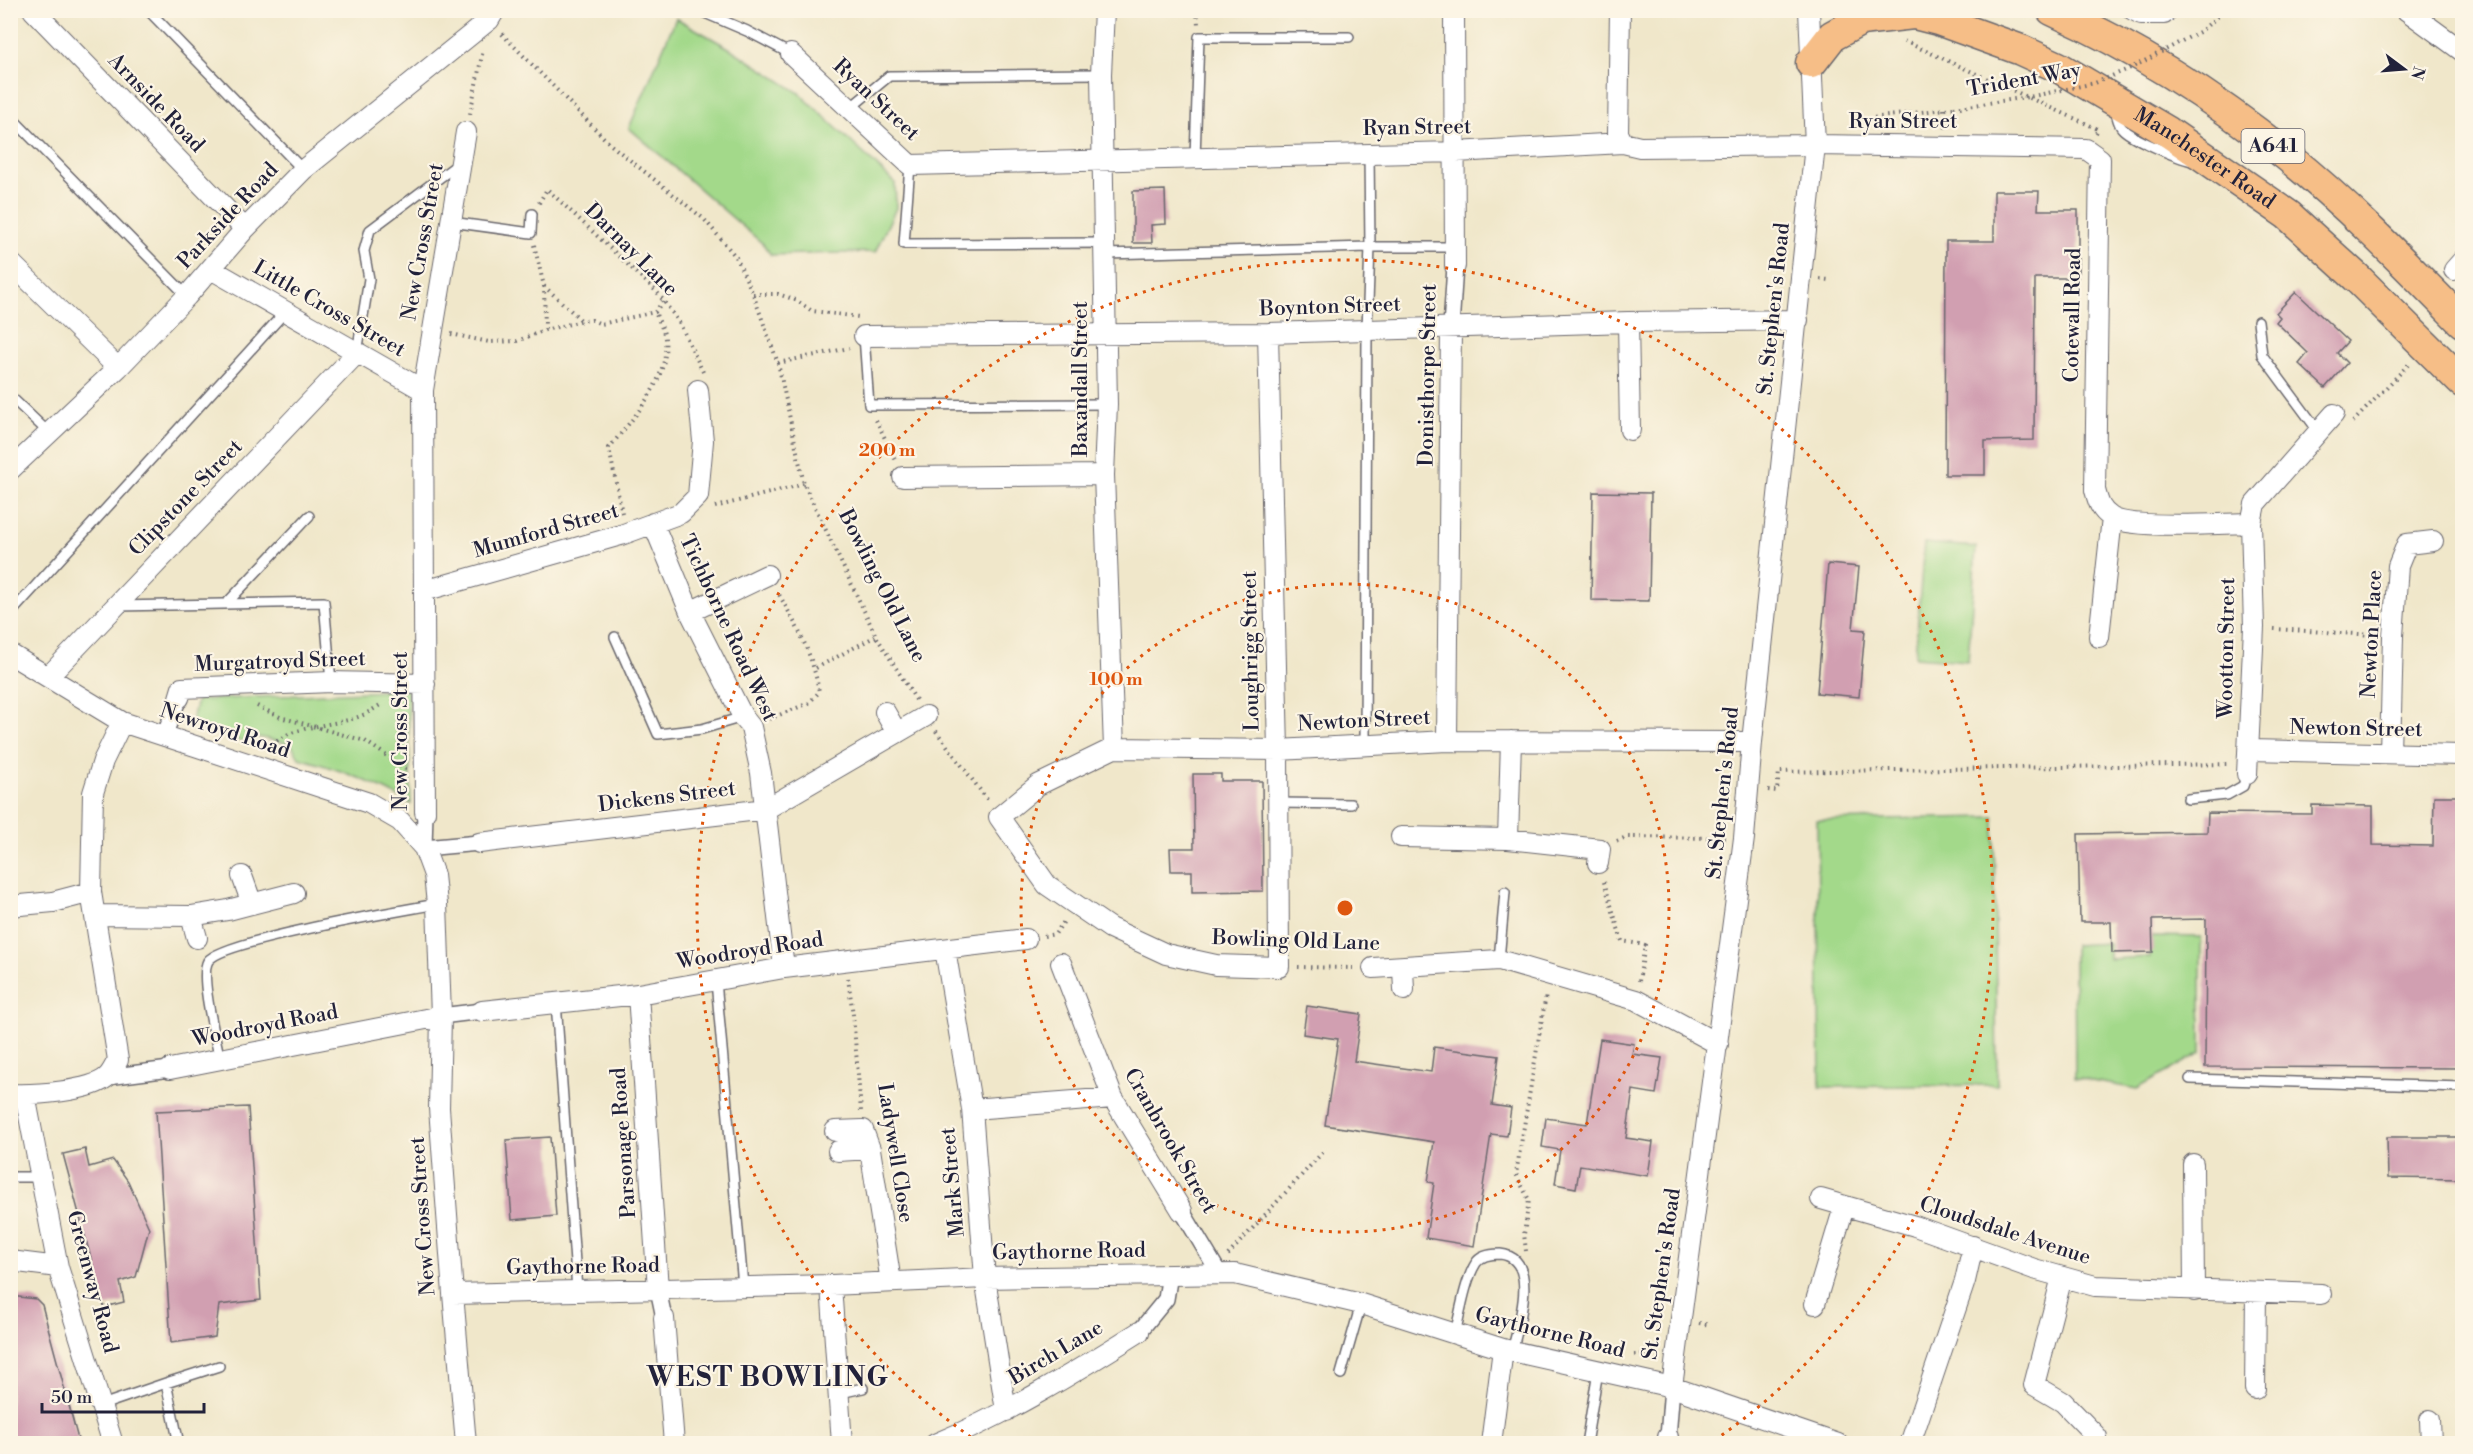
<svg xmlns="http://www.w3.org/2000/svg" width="2473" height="1454" viewBox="0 0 2473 1454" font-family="'Libre Bodoni',serif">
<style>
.green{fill:#a3d98a;stroke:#627e62;stroke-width:1.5}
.building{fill:#d19fb1}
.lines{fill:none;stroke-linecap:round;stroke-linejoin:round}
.service-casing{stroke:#6a676d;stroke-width:12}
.pedestrian-casing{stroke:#6a676d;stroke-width:18}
.minor-casing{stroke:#6a676d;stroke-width:22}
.primary-casing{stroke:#6a676d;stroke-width:33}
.path{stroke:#6a676d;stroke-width:4;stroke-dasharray:1.5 4.5;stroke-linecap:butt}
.service{stroke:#fff;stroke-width:9}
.pedestrian{stroke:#fff;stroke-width:15}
.minor{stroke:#fff;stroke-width:20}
.primary{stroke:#f6be87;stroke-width:30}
.path-bridge{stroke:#6a676d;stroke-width:4;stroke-dasharray:1.5 4.5;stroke-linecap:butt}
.ring{fill:none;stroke:#de560e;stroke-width:3;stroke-dasharray:3 6}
.labels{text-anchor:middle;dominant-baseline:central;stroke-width:4.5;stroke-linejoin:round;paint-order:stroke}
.shield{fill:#fcf5e5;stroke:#63616e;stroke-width:1.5}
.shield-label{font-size:20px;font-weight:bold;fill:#22223b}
.street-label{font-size:21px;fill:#22223b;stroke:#fcf5e5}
.district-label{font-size:27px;font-weight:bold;letter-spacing:1.5px;fill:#22223b;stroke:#fcf5e5}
.centre{fill:#de560e;stroke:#fcf5e5;stroke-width:3}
.ring-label{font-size:18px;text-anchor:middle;font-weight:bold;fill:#de560e;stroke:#fcf5e5;stroke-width:4.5;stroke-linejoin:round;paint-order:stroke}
</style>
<rect width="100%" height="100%" fill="#fcf5e5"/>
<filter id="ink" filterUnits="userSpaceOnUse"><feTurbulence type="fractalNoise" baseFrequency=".0167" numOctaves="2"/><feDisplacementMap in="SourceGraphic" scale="12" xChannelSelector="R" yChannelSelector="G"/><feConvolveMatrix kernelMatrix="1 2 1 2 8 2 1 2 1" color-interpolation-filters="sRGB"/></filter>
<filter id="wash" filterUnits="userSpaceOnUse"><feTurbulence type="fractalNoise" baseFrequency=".008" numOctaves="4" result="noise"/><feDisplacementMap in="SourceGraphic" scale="24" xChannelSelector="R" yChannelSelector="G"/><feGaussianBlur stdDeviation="1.35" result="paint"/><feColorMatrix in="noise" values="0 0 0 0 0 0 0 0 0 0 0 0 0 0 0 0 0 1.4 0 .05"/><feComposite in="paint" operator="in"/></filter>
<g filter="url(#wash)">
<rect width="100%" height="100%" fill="#f0e7ca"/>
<path class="green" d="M 676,18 L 729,48 L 798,92 L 895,183 L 896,208 L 875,252 L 771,255 L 763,244 L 629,128 Z
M 1924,543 L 1976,547 L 1968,661 L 1915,657 Z
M 408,690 L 411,804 C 375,782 339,769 299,758 L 291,744 L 258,737 L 250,744 L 191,724 L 197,700 Z
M 1994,817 L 1997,1085 L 1820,1087 L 1817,820 Z
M 2152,936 L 2201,937 L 2201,1053 L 2137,1089 L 2075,1078 L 2074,945 L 2109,943 L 2109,959 L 2150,957 Z"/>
<g id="blocks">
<path class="building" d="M 1165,190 L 1166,224 L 1151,225 L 1152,243 L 1133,243 L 1133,191 Z
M 1994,191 L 2039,191 L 2038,210 L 2078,210 L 2078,278 L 2035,278 L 2034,440 L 1985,441 L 1985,475 L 1945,475 L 1946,241 L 1994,241 Z
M 2296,292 L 2348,341 L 2337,353 L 2347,363 L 2325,388 L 2299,364 L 2308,353 L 2276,322 L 2280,317 L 2276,313 Z
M 1593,492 L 1651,493 L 1649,601 L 1591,600 Z
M 1828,564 L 1859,567 L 1853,629 L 1865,630 L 1859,697 L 1817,693 Z
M 1193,774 L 1221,774 L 1221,781 L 1262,781 L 1263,891 L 1192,892 L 1192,871 L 1171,871 L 1170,848 L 1194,848 Z
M 2434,796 L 2463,796 L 2463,1068 L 2205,1067 L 2206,919 L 2152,920 L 2153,952 L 2112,953 L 2111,922 L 2080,922 L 2078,834 L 2207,832 L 2208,813 L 2312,814 L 2312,805 L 2373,806 L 2373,845 L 2433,846 Z
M 1307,1006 L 1361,1014 L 1354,1061 L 1431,1072 L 1434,1047 L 1499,1056 L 1492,1105 L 1511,1108 L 1507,1136 L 1491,1134 L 1474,1246 L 1426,1238 L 1434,1183 L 1428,1182 L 1434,1142 L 1325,1125 L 1338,1039 L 1303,1034 Z
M 1600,1039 L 1634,1044 L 1632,1054 L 1662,1058 L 1656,1094 L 1633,1090 L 1626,1138 L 1653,1142 L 1648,1176 L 1580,1165 L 1576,1188 L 1555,1184 L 1560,1150 L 1542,1147 L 1546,1118 L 1587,1124 Z
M 248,1107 L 261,1300 L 219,1305 L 215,1337 L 171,1343 L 156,1111 Z
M 550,1137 L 556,1216 L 512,1220 L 506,1140 Z
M 2387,1137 L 2463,1137 L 2463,1179 L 2388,1178 Z
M 85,1149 L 89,1167 L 113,1160 L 128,1181 L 149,1228 L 136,1277 L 120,1282 L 124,1302 L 104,1307 L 63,1154 Z
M 10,1296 L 36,1299 L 42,1305 L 79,1443 L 10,1443 Z"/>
</g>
</g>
<g filter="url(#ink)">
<use href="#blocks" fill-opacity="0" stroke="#6a676d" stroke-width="1.5"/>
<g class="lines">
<g class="service-casing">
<path id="service" d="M 148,10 L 303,170
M 698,10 L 747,31 L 791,54
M 849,109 L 889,76 L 1101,74
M 2115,110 C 2117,115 2118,124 2122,128 C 2130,138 2178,158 2192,161
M 10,116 L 187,296
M 1195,158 L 1199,37 L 1349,37
M 910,165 L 904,244 L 1104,243
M 451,222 L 531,233 L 532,214
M 1105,254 L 1370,247 L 1456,247
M 2258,321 L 2262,355 L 2319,432
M 864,336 L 869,405 L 1107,404
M 357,353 L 369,279 L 364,251 L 370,230 L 458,164
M 10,396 L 50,434
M 227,603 L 309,516
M 117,606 L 324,602 L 331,682
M 10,614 L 285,312
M 615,637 L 658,734 L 702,729 L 743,717
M 1365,745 L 1367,330 L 1370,247 L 1369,154
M 2188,799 L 2227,795 L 2243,786 L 2247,774
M 1278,803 L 1351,804
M 1499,960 L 1505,892
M 716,981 L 743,1286
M 556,1002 L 577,1290
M 220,1060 C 216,1040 199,976 208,961 C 220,941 404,910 437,904
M 2190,1079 L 2462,1087
M 10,1177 L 41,1177
M 1455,1334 C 1460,1314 1465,1280 1476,1263 C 1481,1255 1491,1254 1500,1254 C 1541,1258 1518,1327 1512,1351
M 1341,1374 L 1361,1304
M 166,1383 L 219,1366
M 840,1393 L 863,1388
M 102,1405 L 166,1383 L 179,1444
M 1586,1444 L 1598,1371"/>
</g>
<g class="pedestrian-casing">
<path id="pedestrian" d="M 1451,327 L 1455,266
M 164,736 L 179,698
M 425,812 L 424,848 L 479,843
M 441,1016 L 482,1011
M 107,1077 L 170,1069
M 1182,1211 L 1219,1273
M 658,1289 L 664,1318
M 1139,1332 L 1166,1299 L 1170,1274
M 1668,1437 L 1672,1387"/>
</g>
<g class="minor-casing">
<path id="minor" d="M 33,10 L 245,229
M 1104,10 L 1101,74 L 1107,404 L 1104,475 L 1114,748
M 1454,10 L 1455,266
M 1620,10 L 1618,133 L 1623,143
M 2133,10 L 2141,14 L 2164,14 L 2168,10
M 2406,10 L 2462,51
M 791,54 L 910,165 L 1456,152 L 1623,143 L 1640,147 L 1815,145 L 2086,149 L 2100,159 L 2095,490 C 2098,501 2100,510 2111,517 C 2130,530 2223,523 2251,523
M 10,262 L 118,368
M 211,269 L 423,390
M 2454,270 L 2462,261
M 1628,322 L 1630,430
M 1268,333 L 1278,750 L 1279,967 L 1216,965 L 1166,954 L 1110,928 L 1047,885 L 999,817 L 1038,785 L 1114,748 L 1278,750 L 1447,741 L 1752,742
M 864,336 L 1268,333 L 1628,322 L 1798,320
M 10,470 L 118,368 L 187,296 L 245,229 L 303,170 L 489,20 L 495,10
M 903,477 L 1104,475
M 653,523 L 690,612 L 743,717 L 751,727 L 761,773 L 784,968
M 424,591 L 621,535 L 681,513 L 698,496 L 703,441 L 698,390
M 690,612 L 767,575
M 2099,637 L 2112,518
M 10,654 L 122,722 L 369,803 L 400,821 L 424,848 L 434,875 L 437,904 L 441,1016 L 439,1108 L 453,1294 L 466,1444
M 49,676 L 357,353
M 179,698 L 182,688 L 331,682 L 425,684
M 885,712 L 897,733
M 1447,741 L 1451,327
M 2249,750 L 2462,755
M 2390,753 L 2393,636 L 2398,566 L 2407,544 L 2433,541
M 2247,774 L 2254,627 L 2251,523 L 2255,504 L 2334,414
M 425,812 L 423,390 L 466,132
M 1401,837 L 1508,839 L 1600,849 L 1598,863
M 1508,839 L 1511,741
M 479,843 L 766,809 L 926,716
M 242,876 L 252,904
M 10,906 L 53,902 L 91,892
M 95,915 L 191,916 L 228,910 L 294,893
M 191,916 L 197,938
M 945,949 L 972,1109 L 985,1278 L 1006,1411
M 1061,963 L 1113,1098 L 1182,1211
M 1373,968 L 1499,960 L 1636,1000 L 1718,1044
M 1403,968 L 1404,990
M 638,994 L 658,1289
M 482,1011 L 638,994 L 784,968 L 1026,939
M 170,1069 L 441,1016
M 10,1094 C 32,1095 92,1092 108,1076 C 112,1072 115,1065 118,1060 L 91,892 L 93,793 L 103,761 L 122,722
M 25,1095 L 58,1267 L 113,1444
M 972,1109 L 1113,1098
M 835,1131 L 863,1130 L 870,1149 L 891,1282
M 838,1151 L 870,1149
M 2193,1164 L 2194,1291
M 1821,1199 L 1915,1226 L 2034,1269 L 2095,1286 L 2321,1294
M 10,1261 L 58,1267
M 2062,1277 L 2034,1385 L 2063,1402 L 2097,1437
M 831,1285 L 842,1444
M 453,1294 L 831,1285 L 985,1278 L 1235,1274 L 1361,1304 L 1503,1349 L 1672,1387 L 1838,1444
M 1815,1304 L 1844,1207
M 664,1318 L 674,1444
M 1672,1387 L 1744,838 L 1752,742 L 1815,145 L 1809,10
M 2255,1389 L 2256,1292
M 2430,1420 L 2431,1444
M 935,1444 C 1007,1414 1074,1373 1139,1332
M 1491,1444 L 1503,1349
M 1668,1444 L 1668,1437
M 1910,1444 L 1965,1281 L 1973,1246"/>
</g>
<g class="primary-casing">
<g id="primary">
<path id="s1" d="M 1899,10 L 1938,20 L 2021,50 L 2058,67 L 2168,132 L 2288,215 L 2356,277 L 2462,382"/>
<path d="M 2052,10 C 2136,48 2216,99 2287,156 C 2350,207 2406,265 2462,322"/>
<path d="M 1811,63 L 1832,36 L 1861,20 L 1913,14"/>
</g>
</g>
<path class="path" d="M 1197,10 L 1198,25
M 502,34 L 611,145 L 704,219 L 736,257 L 753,294 L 778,363 L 804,484 L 876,636 L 916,700
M 1904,41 L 2098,129 L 2096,133
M 1944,109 L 1946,129
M 470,114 L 483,50
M 1858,125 L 1871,118 L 1954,108
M 539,203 L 547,189 L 657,292 L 679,322 L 703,372
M 534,245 L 544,286 L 582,321
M 1820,279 L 1829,280
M 544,286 L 545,330
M 753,294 L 778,294 L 796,300 L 812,311 L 859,317
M 451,334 L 489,342 L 517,341 L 545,330 L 582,321 L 592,320 L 601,324 L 655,312 L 663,301
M 778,363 L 849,348
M 876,420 L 895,459
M 2353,422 L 2408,365
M 715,507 L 804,484
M 622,513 L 609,448 C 633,418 670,380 665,339 C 664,330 658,320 655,312
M 2274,629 L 2374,635
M 816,668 L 876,636
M 257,706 L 280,717 L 365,741 L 406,769
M 769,719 L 809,703 L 819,692 C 813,654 796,624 777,591
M 936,731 L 989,802
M 268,749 C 288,724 333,727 361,716 C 368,713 375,708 382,704
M 1768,790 L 1777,791 L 1779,772 L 2229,764
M 1617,841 L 1626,837 L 1725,838
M 1604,882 L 1622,941 L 1645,945 L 1639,981
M 1044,936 L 1055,934 L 1065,920
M 1298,967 L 1353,968
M 848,978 L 853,1015 L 861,1111
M 1526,1251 L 1524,1234 L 1529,1200 L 1516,1174 L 1546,995
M 1228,1255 L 1323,1152
M 1699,1323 L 1710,1325
M 1531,1332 L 1571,1341
M 1634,1355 L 1656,1354"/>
<use href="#service" class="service"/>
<use href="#pedestrian" class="pedestrian"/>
<use href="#minor" class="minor"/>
<use href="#primary" class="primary"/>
<path class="path-bridge" d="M 1954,108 L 2029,97 L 2095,83 L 2133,67 L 2201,31 L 2225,10"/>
</g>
</g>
<g class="ring">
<circle cx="1345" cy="908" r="324"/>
<path d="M978 1442A648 648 0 1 1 1712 1442"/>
</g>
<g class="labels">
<rect class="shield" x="2241.5" y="129" width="63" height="34" rx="4.5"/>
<g class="shield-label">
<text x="2273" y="146">A641</text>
</g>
<g class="street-label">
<text transform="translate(2024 80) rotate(-10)">Trident Way</text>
<text transform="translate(876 100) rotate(43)">Ryan Street</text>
<text transform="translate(156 103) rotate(46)">Arnside Road</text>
<text x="1903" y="122">Ryan Street</text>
<text transform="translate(1417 128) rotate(-1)">Ryan Street</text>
<text stroke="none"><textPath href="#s1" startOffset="342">Manchester Road</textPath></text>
<text transform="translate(228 216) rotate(-47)">Parkside Road</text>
<text transform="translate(423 242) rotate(-80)">New Cross Street</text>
<text transform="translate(631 250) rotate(45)">Darnay Lane</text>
<text transform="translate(1330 307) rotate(-2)">Boynton Street</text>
<text transform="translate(329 309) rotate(30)">Little Cross Street</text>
<text transform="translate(1774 309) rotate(-84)">St. Stephen's Road</text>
<text transform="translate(2073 315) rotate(-89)">Cotewall Road</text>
<text transform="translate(1428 375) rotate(-89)">Donisthorpe Street</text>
<text transform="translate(1081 379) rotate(-90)">Baxandall Street</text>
<text transform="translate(186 498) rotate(-46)">Clipstone Street</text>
<text transform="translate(546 531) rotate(-16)">Mumford Street</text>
<text transform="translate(882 586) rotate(63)">Bowling Old Lane</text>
<text transform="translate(728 628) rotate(65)">Tichborne Road West</text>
<text transform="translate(2372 634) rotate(-87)">Newton Place</text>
<text transform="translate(2227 648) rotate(-89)">Wootton Street</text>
<text transform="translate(1251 651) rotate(-91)">Loughrigg Street</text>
<text transform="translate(280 662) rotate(-2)">Murgatroyd Street</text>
<text transform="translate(1364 721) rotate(-3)">Newton Street</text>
<text transform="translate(2356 729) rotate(1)">Newton Street</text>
<text transform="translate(225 731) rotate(18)">Newroyd Road</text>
<text transform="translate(401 731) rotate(-90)">New Cross Street</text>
<text transform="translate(1723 793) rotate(-84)">St. Stephen's Road</text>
<text transform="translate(667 797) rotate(-7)">Dickens Street</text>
<text transform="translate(1296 941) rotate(2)">Bowling Old Lane</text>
<text transform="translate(750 951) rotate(-9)">Woodroyd Road</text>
<text transform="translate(265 1026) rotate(-11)">Woodroyd Road</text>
<text transform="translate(1170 1141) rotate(60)">Cranbrook Street</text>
<text transform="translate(624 1143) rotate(-94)">Parsonage Road</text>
<text transform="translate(895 1153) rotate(81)">Ladywell Close</text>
<text transform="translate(953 1182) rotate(-95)">Mark Street</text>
<text transform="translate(423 1216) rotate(-94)">New Cross Street</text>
<text transform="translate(2005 1231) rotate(18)">Cloudsdale Avenue</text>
<text transform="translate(1069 1252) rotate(-1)">Gaythorne Road</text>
<text transform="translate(583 1267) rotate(-1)">Gaythorne Road</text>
<text transform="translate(1662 1274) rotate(-82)">St. Stephen's Road</text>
<text transform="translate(92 1282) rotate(75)">Greenway Road</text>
<text transform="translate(1550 1333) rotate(14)">Gaythorne Road</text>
<text transform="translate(1056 1353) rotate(-31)">Birch Lane</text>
</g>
<g class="district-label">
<text x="768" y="1378">WEST BOWLING</text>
</g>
</g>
<circle cx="1345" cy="908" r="9" class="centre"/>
<g class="ring-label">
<text x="887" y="456">200 m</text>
<text x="1116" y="685">100 m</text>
</g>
<rect width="2473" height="1454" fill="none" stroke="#fcf5e5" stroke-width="36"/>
<g transform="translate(2404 69) rotate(106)" stroke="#fcf5e5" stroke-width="4.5" paint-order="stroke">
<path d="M0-4.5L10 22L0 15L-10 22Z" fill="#22223b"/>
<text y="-9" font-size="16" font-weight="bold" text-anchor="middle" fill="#22223b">N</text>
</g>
<path d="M42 1403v9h162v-9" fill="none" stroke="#22223b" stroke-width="3"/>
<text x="51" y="1403" font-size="18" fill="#22223b" stroke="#fcf5e5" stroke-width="4.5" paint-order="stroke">50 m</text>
</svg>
